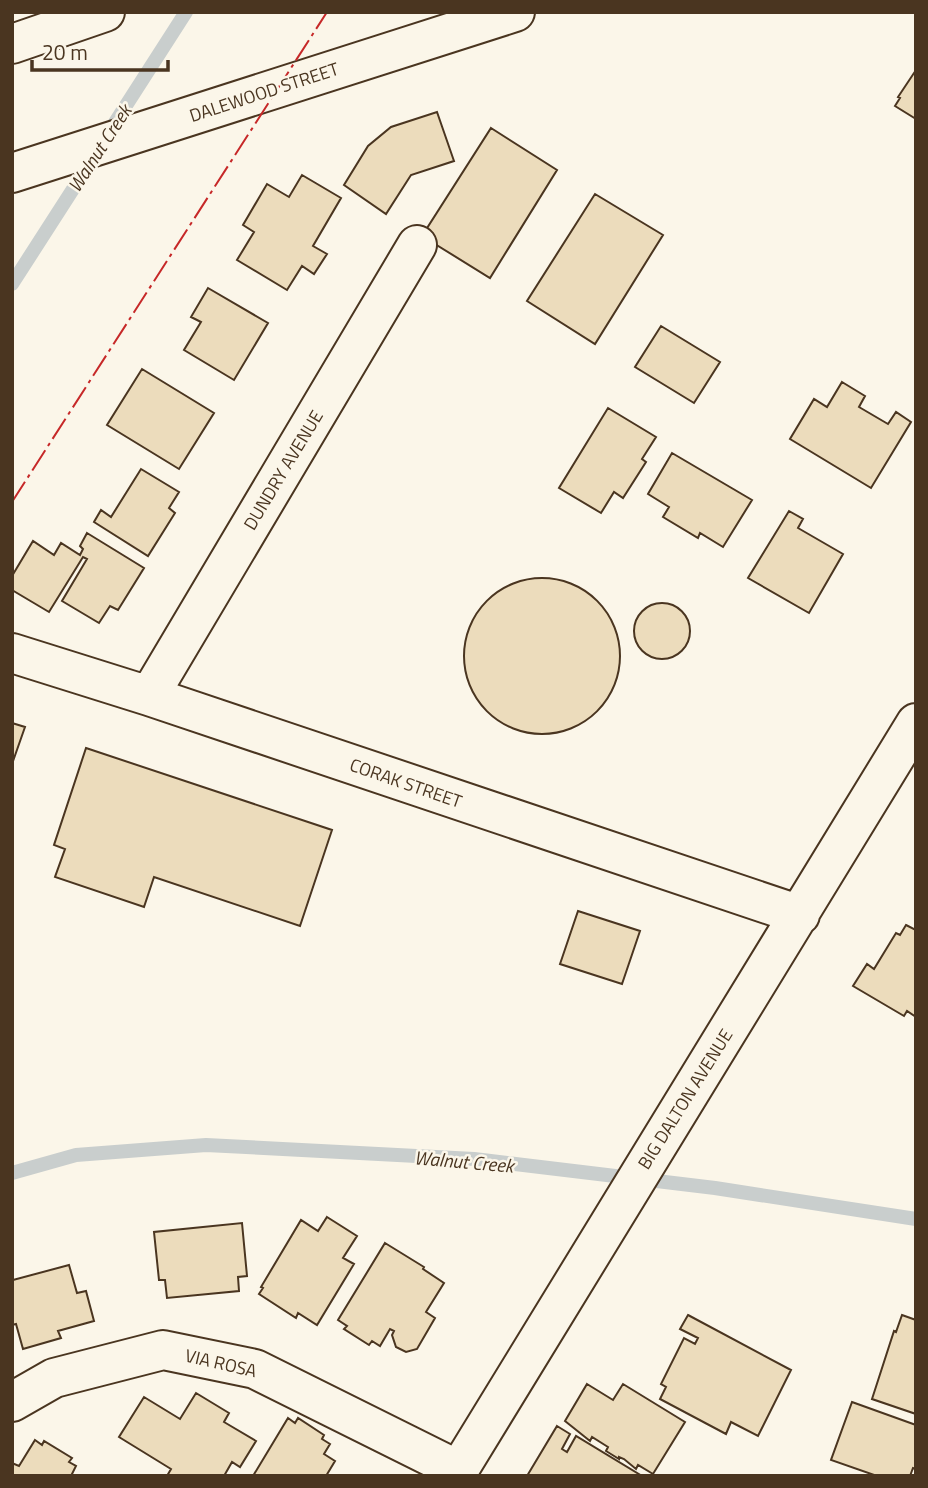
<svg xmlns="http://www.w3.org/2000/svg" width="928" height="1488" viewBox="0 0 928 1488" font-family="'Titillium Web',sans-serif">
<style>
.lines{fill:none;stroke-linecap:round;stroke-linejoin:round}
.stream{stroke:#c9cecd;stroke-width:14}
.building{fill:#ecdcbc;stroke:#4a3520;stroke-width:2}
.minor-casing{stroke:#4a3520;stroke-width:42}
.tertiary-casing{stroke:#4a3520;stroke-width:42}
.motorway-casing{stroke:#4a3520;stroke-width:42}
.minor{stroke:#fbf6e9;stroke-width:38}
.tertiary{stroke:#fbf6e9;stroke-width:38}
.motorway{stroke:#fbf6e9;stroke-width:38}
.power{stroke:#c62828;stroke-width:2;stroke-dasharray:24 5 3.5 5;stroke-linecap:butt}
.labels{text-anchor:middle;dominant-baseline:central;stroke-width:5;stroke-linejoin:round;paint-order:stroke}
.street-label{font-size:18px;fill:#4a3520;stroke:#fbf6e9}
.water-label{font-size:19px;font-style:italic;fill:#4a3520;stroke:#fbf6e9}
</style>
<rect width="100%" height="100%" fill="#fbf6e9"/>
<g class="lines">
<path class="stream" d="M 107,135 L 186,12
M 12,284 L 95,155
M 12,1173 L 76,1155 L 206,1145 L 474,1159 L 715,1188 L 916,1219"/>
</g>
<path class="building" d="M 916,70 L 916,119 L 895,106 L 900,98 L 898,97 Z
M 437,112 L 454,161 L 411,175 L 386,214 L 344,185 L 368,146 L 391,127 Z
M 491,128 L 557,170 L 490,278 L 422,236 Z
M 302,175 L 341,198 L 313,246 L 327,254 L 314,274 L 302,266 L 287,290 L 237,260 L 254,232 L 243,225 L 267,184 L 289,197 Z
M 595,194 L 663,235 L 595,344 L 527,301 Z
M 208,288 L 268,323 L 234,380 L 184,350 L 201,322 L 191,317 Z
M 661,326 L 720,362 L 694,403 L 635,367 Z
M 142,369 L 214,413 L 179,469 L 107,425 Z
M 842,382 L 865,396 L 859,407 L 888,424 L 896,412 L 911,422 L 871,488 L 790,439 L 814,399 L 827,407 Z
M 608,408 L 656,437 L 642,459 L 646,462 L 623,498 L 614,492 L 601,513 L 559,488 Z
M 672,453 L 752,500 L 723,547 L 700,533 L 698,538 L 663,517 L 669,507 L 648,494 Z
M 141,469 L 179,492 L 169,508 L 175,513 L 148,556 L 94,522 L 101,510 L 111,517 Z
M 789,511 L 803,519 L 798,528 L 843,554 L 809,613 L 748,578 Z
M 87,533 L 144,568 L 118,610 L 110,606 L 99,623 L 62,601 L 87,559 L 83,557 L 49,612 L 12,590 L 12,576 L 33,541 L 54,555 L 61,543 L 80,555 L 83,549 L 80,546 Z
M464 656a78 78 0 1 1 156 0a78 78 0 1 1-156 0Z
M634 631a28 28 0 1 1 56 0a28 28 0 1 1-56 0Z
M 12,723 L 25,727 L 12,764 Z
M 86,748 L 332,830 L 300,926 L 154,877 L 144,907 L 55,877 L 65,849 L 54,845 Z
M 578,911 L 640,931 L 622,984 L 560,964 Z
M 906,925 L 916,930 L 916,1017 L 907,1011 L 904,1016 L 853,986 L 867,964 L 874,969 L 896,933 L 900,935 Z
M 327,1217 L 357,1236 L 343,1258 L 354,1264 L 317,1325 L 298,1313 L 296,1318 L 259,1294 L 263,1288 L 261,1287 L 301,1220 L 318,1231 Z
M 242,1223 L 247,1276 L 238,1277 L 239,1291 L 167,1298 L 165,1280 L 159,1280 L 154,1232 Z
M 385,1243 L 424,1267 L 423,1269 L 444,1283 L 426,1312 L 435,1318 L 417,1349 L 406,1352 L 396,1347 L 392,1335 L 394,1331 L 390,1329 L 380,1346 L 372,1341 L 369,1345 L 344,1329 L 347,1326 L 338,1320 Z
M 69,1265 L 77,1293 L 86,1291 L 94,1321 L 58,1331 L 61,1338 L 23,1349 L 16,1324 L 12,1325 L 12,1275 L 13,1280 Z
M 688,1315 L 791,1370 L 758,1436 L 731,1422 L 726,1434 L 660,1399 L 666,1387 L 661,1384 L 684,1338 L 695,1344 L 698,1338 L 680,1329 Z
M 902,1315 L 916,1320 L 916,1414 L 872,1399 L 894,1331 L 896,1332 Z
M 587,1384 L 613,1400 L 623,1384 L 685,1422 L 653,1474 L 638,1465 L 636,1469 L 624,1459 L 619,1457 L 619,1459 L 606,1451 L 608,1447 L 592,1437 L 590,1441 L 565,1421 Z
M 196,1393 L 229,1413 L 224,1422 L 256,1441 L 240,1467 L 232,1462 L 224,1476 L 167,1476 L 171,1469 L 119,1437 L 144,1397 L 180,1419 Z
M 852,1402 L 916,1425 L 916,1469 L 913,1468 L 910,1476 L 877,1476 L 831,1460 Z
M 288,1418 L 295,1423 L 298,1418 L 324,1435 L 322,1439 L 330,1444 L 324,1454 L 335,1461 L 326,1476 L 253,1476 Z
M 557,1426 L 570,1434 L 562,1449 L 567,1452 L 576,1436 L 642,1476 L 527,1476 Z
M 35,1440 L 42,1445 L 44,1441 L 72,1458 L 69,1462 L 76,1466 L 71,1476 L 12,1476 L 12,1463 L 19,1466 Z"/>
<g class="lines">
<g class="minor-casing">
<path id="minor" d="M 12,653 L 149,696 L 800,915
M 149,696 L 417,245
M 12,1402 L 54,1378 L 163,1350 L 255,1369 L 458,1470
M 455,1476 L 916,723"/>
</g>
<g class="tertiary-casing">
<path id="tertiary" d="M 12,173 L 515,12"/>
</g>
<g class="motorway-casing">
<path id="motorway" d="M 12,44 L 105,12"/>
</g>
<use href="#minor" class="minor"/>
<use href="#tertiary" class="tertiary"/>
<use href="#motorway" class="motorway"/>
<path class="power" d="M 12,502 L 327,12"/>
</g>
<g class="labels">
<g class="street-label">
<text transform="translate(264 92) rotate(-18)">DALEWOOD STREET</text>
<text transform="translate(283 470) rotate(-59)">DUNDRY AVENUE</text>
<text transform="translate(406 783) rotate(19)">CORAK STREET</text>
<text transform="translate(685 1099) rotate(-58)">BIG DALTON AVENUE</text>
<text transform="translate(221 1363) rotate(13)">VIA ROSA</text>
</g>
<g class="water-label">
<text transform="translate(99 148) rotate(-57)">Walnut Creek</text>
<text transform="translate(464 1161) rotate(5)">Walnut Creek</text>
</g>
</g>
<rect width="928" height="1488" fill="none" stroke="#4a3520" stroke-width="28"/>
<path d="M32 60v10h136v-10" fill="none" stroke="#4a3520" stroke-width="3.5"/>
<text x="42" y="60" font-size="21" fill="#4a3520" stroke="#fbf6e9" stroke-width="5" paint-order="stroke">20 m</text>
</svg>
